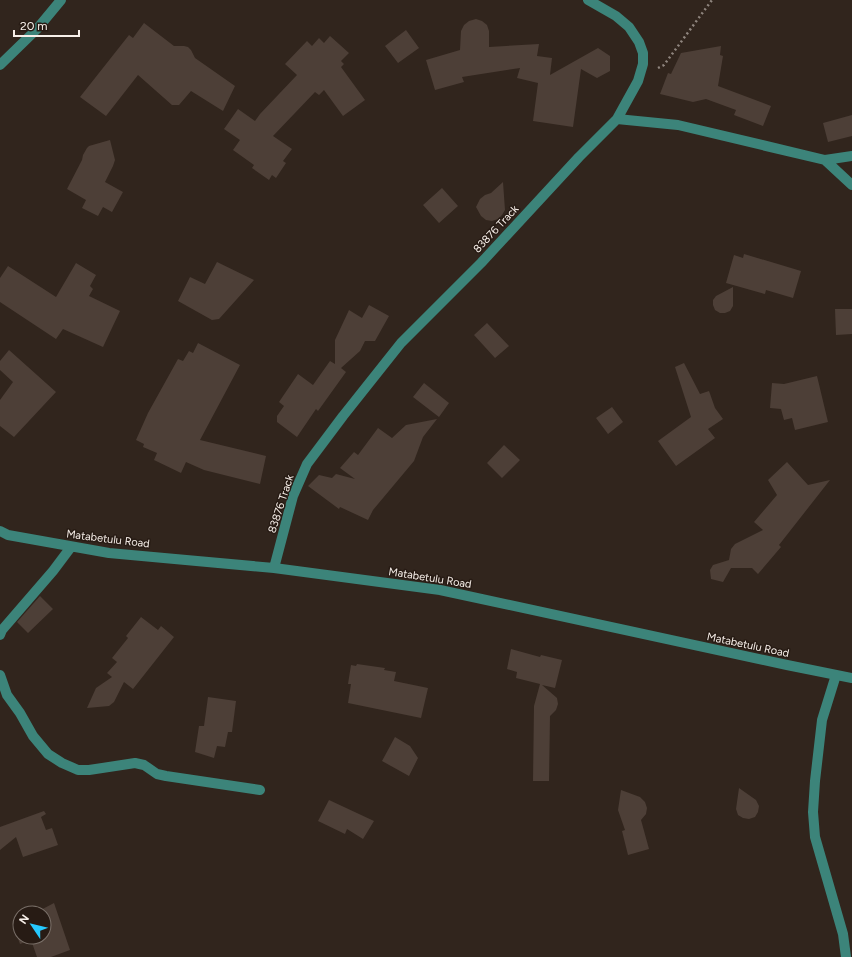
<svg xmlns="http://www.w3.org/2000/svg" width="852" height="957" viewBox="0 0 852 957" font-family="Figtree,sans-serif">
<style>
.building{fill:#4d3f37}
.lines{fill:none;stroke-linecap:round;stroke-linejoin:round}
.path{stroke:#90867f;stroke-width:2.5;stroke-dasharray:2 3;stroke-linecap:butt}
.minor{stroke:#3c847a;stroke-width:10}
.labels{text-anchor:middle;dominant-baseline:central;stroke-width:3;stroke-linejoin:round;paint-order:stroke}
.street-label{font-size:11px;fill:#f7efe9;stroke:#271b14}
</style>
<rect width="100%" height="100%" fill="#31251d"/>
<path class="building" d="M 476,19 L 482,21 L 487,25 L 489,31 L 489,47 L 539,44 L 537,56 L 552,58 L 550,75 L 598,48 L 610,56 L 610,71 L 597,78 L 581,69 L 573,127 L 533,121 L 538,83 L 517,78 L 520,68 L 462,77 L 464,82 L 435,90 L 426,60 L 460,50 L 461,31 L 464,25 L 469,21 Z
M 144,23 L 174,46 L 184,46 L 188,47 L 191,50 L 195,58 L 235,86 L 223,111 L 191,91 L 179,105 L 172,105 L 138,75 L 106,116 L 80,97 L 129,35 L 133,38 Z
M 406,30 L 419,48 L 398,63 L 385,46 Z
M 330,36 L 349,53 L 341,61 L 344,64 L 341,67 L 365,100 L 343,116 L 324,90 L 319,95 L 315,92 L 273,136 L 292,149 L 283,161 L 286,163 L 276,178 L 272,175 L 269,180 L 252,168 L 254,165 L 233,150 L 240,140 L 224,129 L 238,109 L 255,121 L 260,114 L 297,75 L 285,64 L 307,41 L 312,46 L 319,38 L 324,43 Z
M 721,46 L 720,55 L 723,56 L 718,86 L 771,106 L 763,126 L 734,115 L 736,110 L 706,99 L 693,102 L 660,94 L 668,73 L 671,74 L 681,53 Z
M 852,115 L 852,136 L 828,142 L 823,123 Z
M 110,140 L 115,160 L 113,166 L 105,182 L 123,192 L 112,212 L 103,207 L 98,216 L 82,208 L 86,200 L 67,189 L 82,160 L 83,155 L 87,148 L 89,146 Z
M 503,182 L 505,210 L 502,215 L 498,219 L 492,221 L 486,220 L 481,216 L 476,207 L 480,199 L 485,195 L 491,193 Z
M 442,188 L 458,206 L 439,223 L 423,205 Z
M 744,254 L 801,271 L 793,298 L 766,290 L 765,294 L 726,283 L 734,255 L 743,258 Z
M 217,262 L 254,280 L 219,319 L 212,320 L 178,301 L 190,277 L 205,284 Z
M 76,263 L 96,275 L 90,286 L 93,289 L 89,296 L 120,311 L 103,347 L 63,329 L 56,339 L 0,302 L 0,278 L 8,266 L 56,297 Z
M 733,287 L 733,306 L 730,311 L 725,313 L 720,313 L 715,310 L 713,305 L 713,300 L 716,296 Z
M 369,305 L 389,316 L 375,341 L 365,341 L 360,351 L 341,368 L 346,372 L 318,411 L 316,409 L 297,437 L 277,422 L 277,416 L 284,406 L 279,402 L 298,374 L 313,385 L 330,361 L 335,364 L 335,340 L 349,310 L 362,318 Z
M 835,309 L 852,309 L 852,334 L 836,335 Z
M 487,323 L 509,346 L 495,358 L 474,335 Z
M 198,343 L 240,365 L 200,440 L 266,456 L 260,484 L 204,470 L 186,462 L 181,473 L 154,460 L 157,453 L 143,447 L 144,444 L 136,440 L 148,413 L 178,359 L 183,361 L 189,351 L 193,353 Z
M 9,350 L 56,392 L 14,437 L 0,426 L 0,400 L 13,382 L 0,370 L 0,361 Z
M 684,363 L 700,394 L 709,391 L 715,408 L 723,419 L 708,429 L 715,438 L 676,466 L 658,441 L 691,417 L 675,367 Z
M 817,376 L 828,422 L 795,430 L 792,418 L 784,420 L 781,409 L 770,408 L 772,383 L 784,384 Z
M 424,383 L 449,403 L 439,417 L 413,397 Z
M 612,407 L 623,422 L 608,434 L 596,418 Z
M 437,419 L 423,437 L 414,461 L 373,510 L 368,520 L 340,507 L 339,509 L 308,486 L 319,475 L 332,478 L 336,474 L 355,479 L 340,468 L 354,452 L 358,455 L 378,428 L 392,438 L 406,425 Z
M 504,445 L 520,460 L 502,478 L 487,463 Z
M 787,462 L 808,485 L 830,480 L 779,545 L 781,547 L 758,574 L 752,568 L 731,568 L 723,582 L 711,579 L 710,570 L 713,565 L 729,560 L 731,549 L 735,544 L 763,530 L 754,522 L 777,495 L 768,480 Z
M 40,596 L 53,609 L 28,633 L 17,622 Z
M 141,617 L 158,630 L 161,626 L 174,637 L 133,689 L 124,682 L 114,702 L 109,706 L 87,708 L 96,688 L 112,677 L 107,673 L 117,662 L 112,658 L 128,638 L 126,636 Z
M 511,649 L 540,657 L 541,655 L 562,660 L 555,688 L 542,685 L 557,698 L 558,704 L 556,710 L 550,716 L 549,781 L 533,781 L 534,706 L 540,684 L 516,678 L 517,672 L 507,669 Z
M 357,664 L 385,668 L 384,670 L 396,672 L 394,681 L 428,688 L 421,718 L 348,703 L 351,684 L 348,684 L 351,665 L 356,666 Z
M 208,697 L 236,701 L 232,732 L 228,732 L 225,747 L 217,746 L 214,758 L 195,752 L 199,726 L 204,726 Z
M 395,737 L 410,746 L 418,758 L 409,776 L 382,761 Z
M 739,788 L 756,800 L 759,806 L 758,812 L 755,817 L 749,819 L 743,818 L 738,815 L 736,809 Z
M 621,790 L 640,797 L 645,802 L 647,808 L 646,814 L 641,820 L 649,849 L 628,855 L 622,831 L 625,830 L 618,810 Z
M 329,800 L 374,821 L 363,839 L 347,829 L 345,834 L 318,821 Z
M 44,811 L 46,814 L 41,817 L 46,830 L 52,828 L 58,845 L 23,857 L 16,837 L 0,850 L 0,827 Z
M 54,903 L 70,950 L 51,957 L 37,957 L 31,940 L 20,944 L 13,924 L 20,921 L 20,937 L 44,937 L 44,913 L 35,913 Z"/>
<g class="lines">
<path class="path" d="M 658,68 L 664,65 L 712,0"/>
<path class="minor" d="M 0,65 L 37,29 L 61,0
M 617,119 L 678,125 L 825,160 L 852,185
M 825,160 L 852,156
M 0,531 L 8,535 L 109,553 L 274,568 L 440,590 L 787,665 L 852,678
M 274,568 L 293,496 L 307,464 L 343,416 L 401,343 L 481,263 L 579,157 L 617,119 L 638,81 L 643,64 L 643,53 L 639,42 L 629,27 L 616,16 L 588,0
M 0,635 L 2,630 L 53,571 L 71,547
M 0,675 L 7,695 L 20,713 L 33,736 L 48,754 L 62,763 L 78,770 L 89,770 L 135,763 L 144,765 L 157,774 L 166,776 L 260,790
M 836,675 L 822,720 L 815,781 L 813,812 L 815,837 L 843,934 L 846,957"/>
</g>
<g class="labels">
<g class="street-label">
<text transform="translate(496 229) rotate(-47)">83876 Track</text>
<text transform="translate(281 504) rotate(-72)">83876 Track</text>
<text transform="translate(108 539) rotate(7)">Matabetulu Road</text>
<text transform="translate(430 578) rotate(9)">Matabetulu Road</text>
<text transform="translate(748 645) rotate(12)">Matabetulu Road</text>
</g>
</g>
<g transform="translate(32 925) rotate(305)"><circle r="19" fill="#271b14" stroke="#7a7069"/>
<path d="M0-3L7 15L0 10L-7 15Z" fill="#26c9fe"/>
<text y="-6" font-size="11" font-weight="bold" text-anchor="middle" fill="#f7efe9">N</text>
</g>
<path d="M14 30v6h65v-6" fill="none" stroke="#f7efe9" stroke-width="2"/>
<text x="20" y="30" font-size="12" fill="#f7efe9" stroke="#271b14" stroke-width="3" paint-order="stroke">20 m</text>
</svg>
